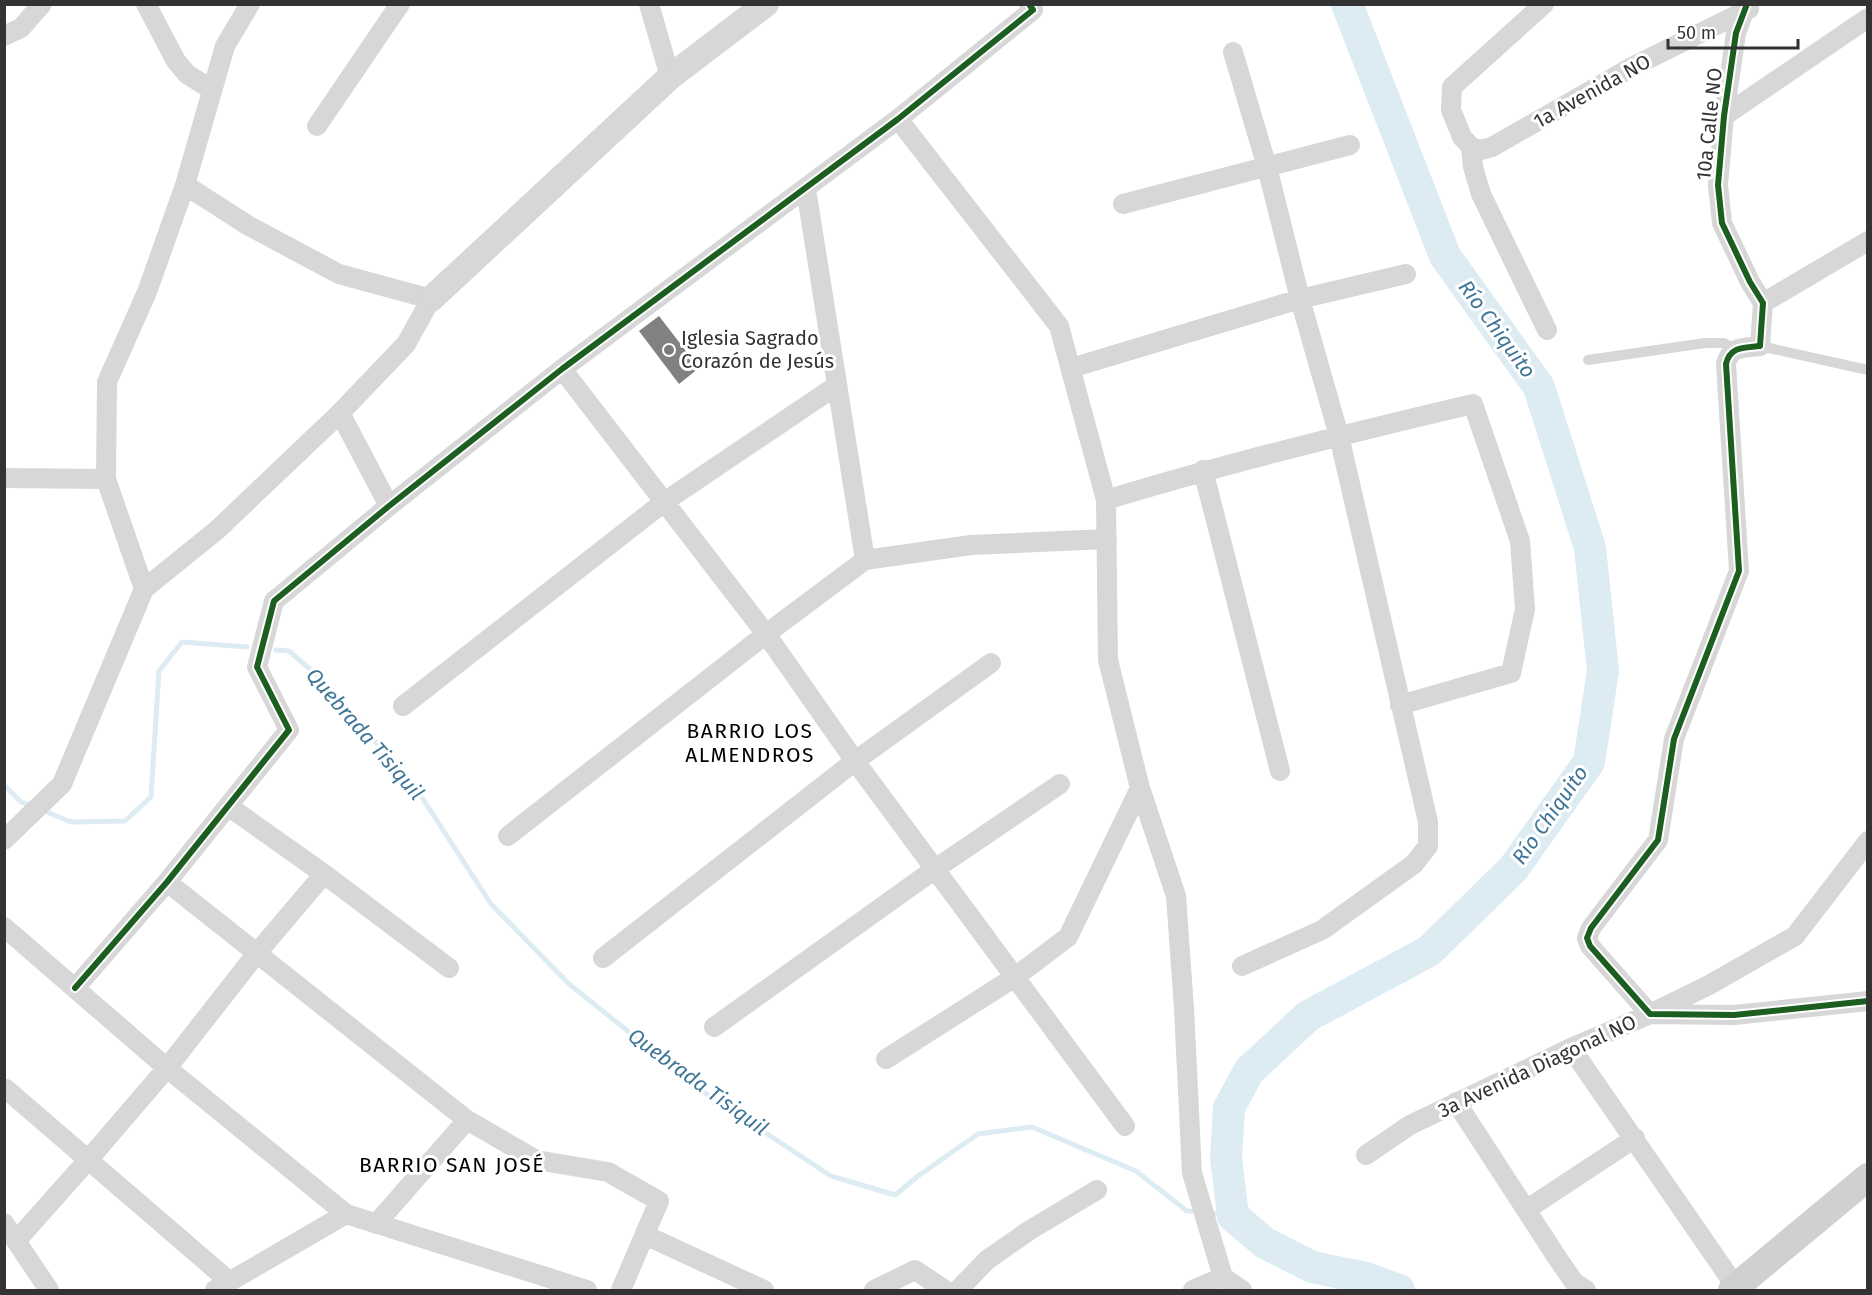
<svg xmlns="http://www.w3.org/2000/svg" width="1872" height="1295" viewBox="0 0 1872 1295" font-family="'Fira Sans',sans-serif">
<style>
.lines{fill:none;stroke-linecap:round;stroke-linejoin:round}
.stream{stroke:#ddebf3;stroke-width:5}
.river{stroke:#ddebf3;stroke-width:32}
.building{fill:#818181}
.service{stroke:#d7d7d7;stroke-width:10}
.minor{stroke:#d7d7d7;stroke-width:20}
.tertiary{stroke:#d7d7d7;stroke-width:26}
.secondary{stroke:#d0d0d0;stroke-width:28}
.cycleway-casing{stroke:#fff;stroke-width:10}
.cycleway{stroke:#1b5e20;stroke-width:6}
.poi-dot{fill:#7a7a7a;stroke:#fff;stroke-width:2}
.labels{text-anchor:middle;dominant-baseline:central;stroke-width:6;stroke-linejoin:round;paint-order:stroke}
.street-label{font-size:20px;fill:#333;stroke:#fff}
.poi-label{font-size:20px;fill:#333;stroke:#fff;text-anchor:start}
.water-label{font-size:21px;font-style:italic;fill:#3f7597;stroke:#fff}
.neighbourhood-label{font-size:21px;letter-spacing:1.5px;fill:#000;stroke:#fff}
</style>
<rect width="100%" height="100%" fill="#fff"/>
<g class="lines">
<path class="stream" d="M 276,650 L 289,651 L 327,684 L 421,796 L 491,904 L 569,984 L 705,1093 L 831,1176 L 895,1195 L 918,1176 L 978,1134 L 1032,1127 L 1136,1171 L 1187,1211 L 1200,1212
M 4,785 L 21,802 L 34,807
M 42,810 L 71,822 L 125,821 L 151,797 L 159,671 L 182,642 L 247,647
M 1209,1213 L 1233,1216"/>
<path class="river" d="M 1347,4 L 1445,256 L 1539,387 L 1590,548 L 1603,671 L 1589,762 L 1513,869 L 1429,951 L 1308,1016 L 1249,1071 L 1229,1108 L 1226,1158 L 1233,1216 L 1265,1243 L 1312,1267 L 1366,1278 L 1399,1290"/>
</g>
<path class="building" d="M 659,316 L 699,368 L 679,384 L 639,331 Z"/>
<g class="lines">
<path class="service" d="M 1760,346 L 1868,370
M 1588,360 L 1705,343 L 1724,343 L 1734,349"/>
<path class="minor" d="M 146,4 L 176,61 L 187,74 L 212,90
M 649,4 L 670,77
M 1544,4 L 1452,87 L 1451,110 L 1462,137 L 1471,147 L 1481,150 L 1492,147 L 1632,67 L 1749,9
M 1747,4 L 1736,33 L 1724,116 L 1718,185 L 1722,223 L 1750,282 L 1763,303 L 1760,346 C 1744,348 1730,346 1726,364 L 1739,571 L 1674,739 L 1658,840 L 1591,928 L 1587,938 L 1590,946 L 1650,1014 L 1734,1015 L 1868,1001
M 4,36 L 21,28 L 42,4
M 1233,52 L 1267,167 L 1300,299 L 1339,436 L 1428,822 L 1428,846 L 1414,864 L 1322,930 L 1242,966
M 1724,116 L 1868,18
M 898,119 L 1059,326 L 1106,500 L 1108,660 L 1140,788 L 1176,896 L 1184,1009 L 1192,1173 L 1223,1277 L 1242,1290
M 317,126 L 400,4
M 1471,147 L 1473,167 L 1481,194 L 1547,330
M 1123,204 L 1350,145
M 1763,303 L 1868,241
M 1071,368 L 1300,299 L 1406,274
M 562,369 L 766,634 L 855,761 L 1125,1126
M 340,413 L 389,506
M 1203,470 L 1280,771
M 4,478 L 106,479
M 1106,500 C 1227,463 1349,433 1473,404 L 1520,541 L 1525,609 L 1511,673 L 1400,705
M 865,560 L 971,545 L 1107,539
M 144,589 L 106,479 L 107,382 L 147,292 L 185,185 L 225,46 L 250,4
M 403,706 L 664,502 L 836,386
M 228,806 L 324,874 L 449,968
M 508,836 L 766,634 L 865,560 L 806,189
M 4,840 L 62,784 L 144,589 L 217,530 L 340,413 L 406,344 L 431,299 L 339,274 L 249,226 L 185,185
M 167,882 L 467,1120 L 536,1160 L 608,1172 L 659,1201 L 621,1290
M 4,927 L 167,1068 L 346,1214 L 587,1290
M 603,958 L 855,761 L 991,663
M 75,988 L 167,882 L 289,730 L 257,667 L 274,601 L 389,506 L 562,369 L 898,119 L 1033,10 L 1029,4
M 714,1027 L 935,869 L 1060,784
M 1571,1048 L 1736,1287
M 886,1059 L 1015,977 L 1068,937 L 1140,788
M 6,1089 L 229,1281
M 1456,1102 L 1558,1259 L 1574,1282 L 1586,1290
M 1366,1155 L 1410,1125 L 1571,1048 L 1650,1014 L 1709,985 L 1795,936 L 1868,841
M 1526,1210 L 1635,1138
M 4,1223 L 49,1290
M 376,1224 L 467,1120
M 645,1235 L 764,1290
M 16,1241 L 88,1160 L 167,1068 L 257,953 L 324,874
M 215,1290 L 346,1214
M 874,1290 L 915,1270 L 945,1290
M 958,1290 L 987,1260 L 1030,1230 L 1097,1190
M 1193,1290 L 1223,1277"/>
<path class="tertiary" d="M 431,299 L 670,77 L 766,4"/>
<path class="secondary" d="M 1732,1290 L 1868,1177"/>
<g class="cycleway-casing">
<path id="cycleway" d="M 1747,4 L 1736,33 L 1724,116 L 1718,185 L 1722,223 L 1750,282 L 1763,303 L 1760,346 C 1744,348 1730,346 1726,364 L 1739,571 L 1674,739 L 1658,840 L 1591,928 L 1587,938 L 1590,946 L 1650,1014 L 1734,1015 L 1868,1001
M 75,988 L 167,882 L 289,730 L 257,667 L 274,601 L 389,506 L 562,369 L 898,119 L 1033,10 L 1029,4"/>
</g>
<use href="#cycleway" class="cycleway"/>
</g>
<circle class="poi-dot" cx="669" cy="350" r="6"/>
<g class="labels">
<g class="street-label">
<text transform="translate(1592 91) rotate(-29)">1a Avenida NO</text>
<text transform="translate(1709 124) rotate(-84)">10a Calle NO</text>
<text transform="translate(1537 1066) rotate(-25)">3a Avenida Diagonal NO</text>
</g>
<g class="poi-label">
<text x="681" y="338">Iglesia Sagrado<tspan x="681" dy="23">Corazón de Jesús</tspan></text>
</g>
<g class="water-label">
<text transform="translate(1497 329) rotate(54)">Río Chiquito</text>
<text transform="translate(365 734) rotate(49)">Quebrada Tisiquil</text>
<text transform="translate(1550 815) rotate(-55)">Río Chiquito</text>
<text transform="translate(698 1082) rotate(36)">Quebrada Tisiquil</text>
</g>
<g class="neighbourhood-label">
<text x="750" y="731">BARRIO LOS<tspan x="750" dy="24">ALMENDROS</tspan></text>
<text x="452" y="1165">BARRIO SAN JOSÉ</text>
</g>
</g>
<rect width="1872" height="1295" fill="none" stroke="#333333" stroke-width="12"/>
<path d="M1668 39v9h130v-9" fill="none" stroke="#333333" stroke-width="3"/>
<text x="1677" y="39" font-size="18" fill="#333333" stroke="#ffffff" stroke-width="4.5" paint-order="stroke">50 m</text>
</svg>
